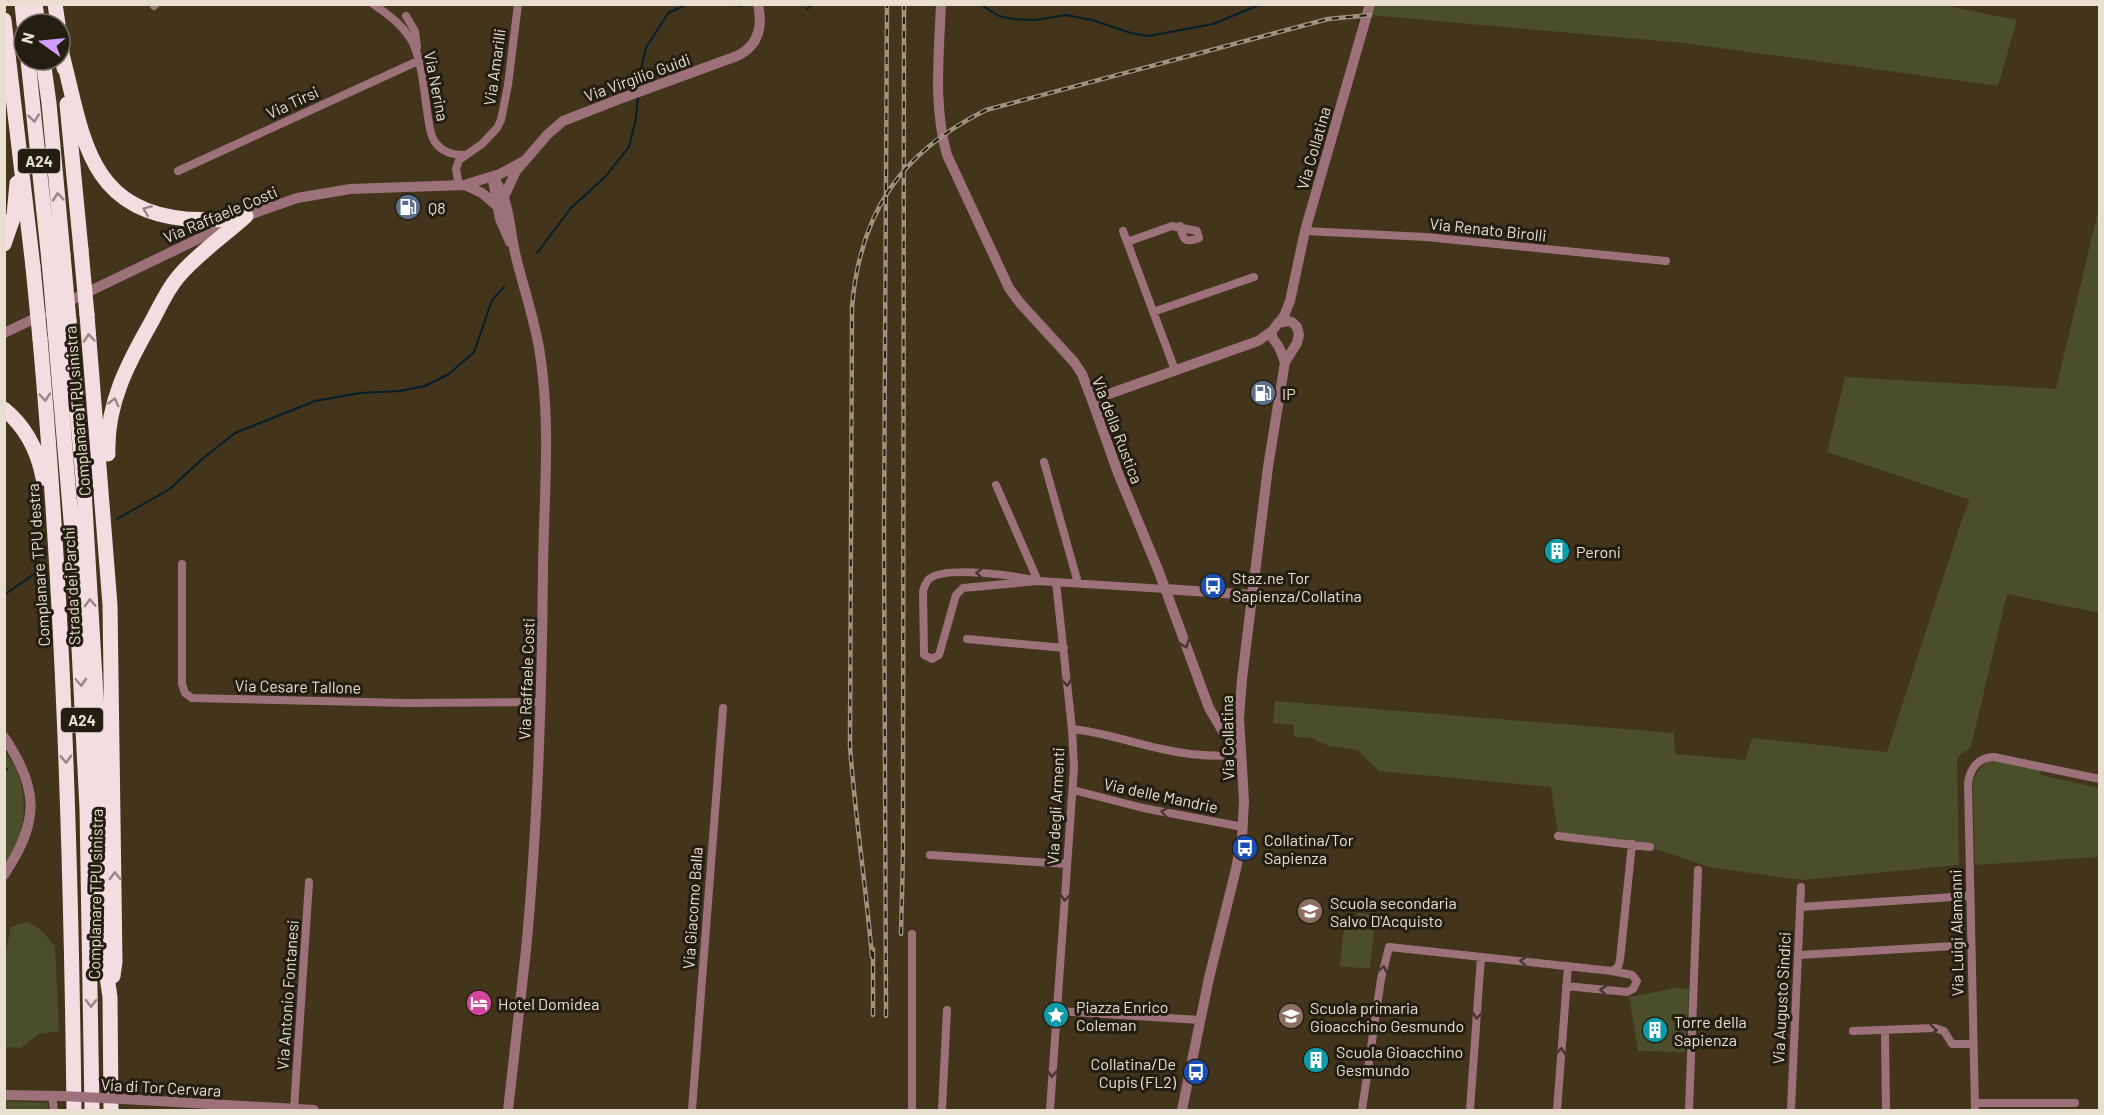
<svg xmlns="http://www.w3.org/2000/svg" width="2104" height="1115" viewBox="0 0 2104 1115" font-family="Barlow,sans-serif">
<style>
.green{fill:#4b4e2a}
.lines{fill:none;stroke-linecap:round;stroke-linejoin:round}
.stream{stroke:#051f2b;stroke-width:2}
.minor{stroke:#9d717a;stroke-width:8}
.tertiary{stroke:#9d717a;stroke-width:10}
.motorway{stroke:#f3dde1;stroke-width:15}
.rail-casing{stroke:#9e917f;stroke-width:4.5}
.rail{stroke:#241d12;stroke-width:2;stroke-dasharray:7;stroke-linecap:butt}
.tertiary-bridge{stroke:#9d717a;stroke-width:10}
.motorway-bridge{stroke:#f3dde1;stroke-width:15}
.oneway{stroke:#968784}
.oneway2{stroke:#483631}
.labels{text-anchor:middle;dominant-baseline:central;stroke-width:6;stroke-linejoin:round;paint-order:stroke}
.shield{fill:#241d12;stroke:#aea598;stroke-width:1.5}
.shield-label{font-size:15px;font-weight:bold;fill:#e9dfd1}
.street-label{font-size:16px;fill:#e9dfd1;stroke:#241d12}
.poi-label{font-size:16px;fill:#e9dfd1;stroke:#241d12;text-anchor:start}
</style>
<rect width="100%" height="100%" fill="#43341c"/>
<path class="green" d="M 1375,4 L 1938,4 L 2017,20 L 1998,86 L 1684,43 L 1370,15 Z
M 2099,207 L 2099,613 L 2007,594 L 1971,747 L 1961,754 L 1957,760 L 1959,865 L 1802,880 L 1709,867 L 1650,847 L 1558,836 L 1551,787 L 1379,771 L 1357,750 L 1329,746 L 1312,738 L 1294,737 L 1294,725 L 1273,723 L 1275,701 L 1674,733 L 1675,754 L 1745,760 L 1752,738 L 1887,752 L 1963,516 L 1970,500 L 1827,452 L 1845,377 L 2056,389 Z
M 4,753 C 21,767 26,801 23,822 C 21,838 13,852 5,865 Z
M 1995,759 L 2040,769 L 2041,775 L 2099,788 L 2099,857 L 1975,865 L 1973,781 C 1976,771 1984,762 1995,759 Z
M 1357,913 L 1378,915 L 1376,927 L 1356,924 Z
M 27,922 L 40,929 L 55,946 L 59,1031 L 39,1034 L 21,1048 L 5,1047 L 5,957 L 11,927 Z
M 1344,927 L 1374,930 L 1370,969 L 1340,966 Z
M 1677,988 L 1689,989 L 1685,1052 L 1638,1051 L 1629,997 Z
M 5,1101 L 47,1103 L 49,1110 L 5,1110 Z"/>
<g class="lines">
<path class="stream" d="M 725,4 L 741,6
M 980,4 L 999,16 L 1013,19 L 1035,20 L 1066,15 L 1092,20 L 1131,33 L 1149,36 L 1213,24 L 1261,4
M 807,9 L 813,4
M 639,89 L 640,72 L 646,48 L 668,13 L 688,4
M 537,253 L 571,208 L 605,177 L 629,147 L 636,118 L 638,95
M 117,519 L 170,489 L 201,460 L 235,433 L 315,401 L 360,393 L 400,391 L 425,386 L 449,374 L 474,352 L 492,300 L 504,287
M 4,595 L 44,567
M 4,771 L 7,769"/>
<path class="minor" d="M 373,4 C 389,15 404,26 413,43 C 422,63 424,89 427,111 C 429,121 429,134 435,142 C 442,152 453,155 464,155
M 154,6 L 156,4
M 406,16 L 415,31 L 417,47
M 178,171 L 418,61
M 459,186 L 456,169 L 459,160 L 482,144 L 497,128 L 501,120 L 508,85 L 518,4
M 1123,231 L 1175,370
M 1305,231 L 1426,237 L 1666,261
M 1127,242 L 1172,226 L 1197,231 L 1199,238 C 1184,244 1183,239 1180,226
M 1153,312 L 1254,277
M 1044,462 L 1078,583
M 996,485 L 1038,581
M 182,564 L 182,684 L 185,693 L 192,698 L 407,703 L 541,702
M 1038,581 C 1017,576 946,565 929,579 C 925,583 924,587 923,592 L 924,655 L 932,659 L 939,655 L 956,595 L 963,588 L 1038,581 L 1165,589
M 967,639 L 1064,648
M 1072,729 C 1103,732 1132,743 1162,749 C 1188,755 1214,757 1240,755
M 1073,790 L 1143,808 L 1243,827
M 1558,836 L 1650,847
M 930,855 L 1067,864
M 1800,907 L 1969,896
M 1799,955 L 1971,945
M 1612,971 L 1618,967 L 1620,960 L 1632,844
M 1056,1011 L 1200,1020
M 1885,1030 L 1886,1110
M 1853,1031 L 1935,1028 L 1944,1031 L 1952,1044 L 1973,1044
M 52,1096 L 54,1110
M 1975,1103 L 2075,1103
M 294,1109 L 309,882
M 692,1110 L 723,708
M 912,1110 L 912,934
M 942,1110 L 947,1010
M 1050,1110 L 1074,767 L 1072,729 L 1056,582
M 1362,1110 L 1381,979 L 1389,947 L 1612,971 L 1632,975 L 1637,981 L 1633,989 L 1627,992 L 1566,986
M 1470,1110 L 1481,957
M 1557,1110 L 1568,966
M 1689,1110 L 1698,870
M 1791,1110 L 1801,887
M 1975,1110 L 1968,783 C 1970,768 1979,757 1994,757 L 2100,779"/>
<path class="tertiary" d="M 941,4 C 939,55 933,105 947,155 L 1009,288 L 1020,303 L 1074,362 L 1082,374 L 1092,400 L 1118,473 L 1159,572 L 1209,708 L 1222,730 L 1240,755
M 493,177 C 510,201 509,226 515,253 C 523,287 535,320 540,354 C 551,424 544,497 543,567 C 542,695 538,823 526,950 C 520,1004 514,1057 508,1110
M 493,180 L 500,219 L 510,242
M 465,185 L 482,193 L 497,206
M 504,197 L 516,171 L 547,135 L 563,121 L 622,98 L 737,56 C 758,46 763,27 758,4
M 61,305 L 246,216 L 297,198 L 350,189 L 464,185 L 500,174 L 524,161
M 4,333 L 42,315
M 1285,362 L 1279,347 L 1272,337 L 1272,331 L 1284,316 L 1290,301 L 1305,231 L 1370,4
M 1092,400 L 1258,341 L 1272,331
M 1165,589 L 1252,595
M 4,737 C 40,790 39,822 4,875
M 4,1095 L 62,1096
M 123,1099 L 314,1110
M 1182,1110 L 1209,978 L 1236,869 L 1242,838 L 1244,801 L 1239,718 L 1242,679 L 1268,467 L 1285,362 L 1297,343 L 1299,335 L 1297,327 L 1292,322 L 1288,321 L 1278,323"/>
<path class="motorway" d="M 22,4 L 24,24
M 35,4 L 38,24
M 55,4 L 58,24
M 4,20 L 33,267
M 60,38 L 64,68
M 63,58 C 83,136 88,210 186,219 C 206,220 226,221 246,216
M 28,60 L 49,261
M 43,60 L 49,103 L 63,255
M 67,104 L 81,250
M 4,244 L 14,215 L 17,183
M 87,315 L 110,605 L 115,962 L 113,976
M 69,321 L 84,490 L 98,730 L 105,963 L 110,997 L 111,1110
M 55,330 L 75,568 L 87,809 L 92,1110
M 40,339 C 63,595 71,853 74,1110
M 4,409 C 26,427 38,451 43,478
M 108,454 C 106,404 128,363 152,321 C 160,306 167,290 178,277 C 197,254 224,236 246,216"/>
<g class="rail-casing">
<path id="rail" d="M 901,934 L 903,853 L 904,4
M 872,957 C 866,886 855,816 850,746 L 852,307 C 860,212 901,152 986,110 L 1328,19 L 1370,15
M 873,1015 L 873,949
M 886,1016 L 884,531 L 887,4"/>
</g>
<use href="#rail" class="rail"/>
<path class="tertiary-bridge" d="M 62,1096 L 123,1099"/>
<path class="motorway-bridge" d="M 81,250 L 87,315
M 63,255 L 69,321
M 49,261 L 55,330
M 33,267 L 40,339"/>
</g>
<defs><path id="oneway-chevron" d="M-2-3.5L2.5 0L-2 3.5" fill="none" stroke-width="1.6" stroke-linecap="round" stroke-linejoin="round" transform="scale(1.5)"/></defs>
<g class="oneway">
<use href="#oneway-chevron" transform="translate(34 118) rotate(84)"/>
<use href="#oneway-chevron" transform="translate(58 197) rotate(-95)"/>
<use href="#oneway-chevron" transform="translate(147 210) rotate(-158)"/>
<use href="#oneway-chevron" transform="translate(89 338) rotate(-95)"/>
<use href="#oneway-chevron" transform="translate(45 397) rotate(85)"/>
<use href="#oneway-chevron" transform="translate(114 402) rotate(-75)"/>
<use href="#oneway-chevron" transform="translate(90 603) rotate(-93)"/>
<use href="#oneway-chevron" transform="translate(81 682) rotate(87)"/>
<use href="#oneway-chevron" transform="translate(66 759) rotate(88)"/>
<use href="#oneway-chevron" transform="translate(115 876) rotate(-91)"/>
<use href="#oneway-chevron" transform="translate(91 1003) rotate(89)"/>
</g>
<g class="oneway2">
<use href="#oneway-chevron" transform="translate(980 573) rotate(-178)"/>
<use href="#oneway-chevron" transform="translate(1185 644) rotate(70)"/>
<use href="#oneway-chevron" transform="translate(1067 682) rotate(84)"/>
<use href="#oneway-chevron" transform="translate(1165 812) rotate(-169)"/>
<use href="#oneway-chevron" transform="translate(1065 897) rotate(95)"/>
<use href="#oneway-chevron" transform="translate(1524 961) rotate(-174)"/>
<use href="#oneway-chevron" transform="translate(1383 970) rotate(-78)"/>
<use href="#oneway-chevron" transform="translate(1604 990) rotate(-174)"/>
<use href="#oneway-chevron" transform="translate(1477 1015) rotate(94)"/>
<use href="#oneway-chevron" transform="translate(1933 1030) rotate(5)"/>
<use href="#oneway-chevron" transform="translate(1561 1052) rotate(-86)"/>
<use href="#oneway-chevron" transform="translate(1052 1073) rotate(94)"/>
</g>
<defs>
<g id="fuel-disc" transform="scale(1.35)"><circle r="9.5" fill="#5c6f8a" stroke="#241d12"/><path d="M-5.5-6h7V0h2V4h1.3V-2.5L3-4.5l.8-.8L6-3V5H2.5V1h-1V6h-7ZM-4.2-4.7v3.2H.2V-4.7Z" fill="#fff"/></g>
<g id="building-disc" transform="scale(1.35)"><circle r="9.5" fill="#0f9aa8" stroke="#241d12"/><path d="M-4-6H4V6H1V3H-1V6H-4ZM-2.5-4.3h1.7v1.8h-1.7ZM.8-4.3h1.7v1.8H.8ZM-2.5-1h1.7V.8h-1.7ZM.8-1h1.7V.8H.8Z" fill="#fff"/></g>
<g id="bus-disc" transform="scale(1.35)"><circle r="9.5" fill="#1a4fb4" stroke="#241d12"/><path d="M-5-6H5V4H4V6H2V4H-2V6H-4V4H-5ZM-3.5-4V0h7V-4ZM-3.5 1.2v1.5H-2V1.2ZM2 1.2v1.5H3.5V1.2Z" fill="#fff"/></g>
<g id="school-disc" transform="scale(1.35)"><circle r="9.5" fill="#8d6e63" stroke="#241d12"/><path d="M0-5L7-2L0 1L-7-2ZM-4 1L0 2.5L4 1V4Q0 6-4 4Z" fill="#fff"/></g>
<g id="hotel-disc" transform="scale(1.35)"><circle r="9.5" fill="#d1479c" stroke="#241d12"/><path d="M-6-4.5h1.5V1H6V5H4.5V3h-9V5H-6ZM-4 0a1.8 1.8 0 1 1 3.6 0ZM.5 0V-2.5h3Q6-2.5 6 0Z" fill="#fff"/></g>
<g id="sight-disc" transform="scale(1.35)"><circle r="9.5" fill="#0f9aa8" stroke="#241d12"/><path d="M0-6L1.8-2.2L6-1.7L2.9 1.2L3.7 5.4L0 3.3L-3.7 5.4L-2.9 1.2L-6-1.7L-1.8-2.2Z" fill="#fff"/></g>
</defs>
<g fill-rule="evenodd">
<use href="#fuel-disc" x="408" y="207"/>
<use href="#fuel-disc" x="1263" y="393"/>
<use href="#building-disc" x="1557" y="551"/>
<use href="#bus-disc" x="1213" y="586"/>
<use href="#bus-disc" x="1245" y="848"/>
<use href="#school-disc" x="1310" y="911"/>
<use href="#hotel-disc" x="479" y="1003"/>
<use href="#sight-disc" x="1056" y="1015"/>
<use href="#school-disc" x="1291" y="1016"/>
<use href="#building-disc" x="1655" y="1030"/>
<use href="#building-disc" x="1316" y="1060"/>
<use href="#bus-disc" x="1196" y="1072"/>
</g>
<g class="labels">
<g class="shield">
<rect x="18" y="149" width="42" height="24" rx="4.5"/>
<rect x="61" y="708" width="42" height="24" rx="4.5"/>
</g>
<g class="shield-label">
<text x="39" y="161">A24</text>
<text x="82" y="720">A24</text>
</g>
<g class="street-label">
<text transform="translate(494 67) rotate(-82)">Via Amarilli</text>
<text transform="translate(637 77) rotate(-20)">Via Virgilio Guidi</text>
<text transform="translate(437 86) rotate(79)">Via Nerina</text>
<text transform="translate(292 102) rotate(-25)">Via Tirsi</text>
<text transform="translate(1313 148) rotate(-74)">Via Collatina</text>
<text transform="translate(220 214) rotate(-23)">Via Raffaele Costi</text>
<text transform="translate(1488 229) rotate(6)">Via Renato Birolli</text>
<text transform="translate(77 411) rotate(-95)">Complanare TPU sinistra</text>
<text transform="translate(1118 430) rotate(69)">Via della Rustica</text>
<text transform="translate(38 565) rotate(-94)">Complanare TPU destra</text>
<text transform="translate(71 586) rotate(-93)">Strada dei Parchi</text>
<text transform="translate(526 679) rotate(-88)">Via Raffaele Costi</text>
<text transform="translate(298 686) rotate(1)">Via Cesare Tallone</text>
<text transform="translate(1227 738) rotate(-91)">Via Collatina</text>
<text transform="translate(1161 795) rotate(12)">Via delle Mandrie</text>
<text transform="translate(1055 806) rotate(-87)">Via degli Armenti</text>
<text transform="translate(95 894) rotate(-89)">Complanare TPU sinistra</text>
<text transform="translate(692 908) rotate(-86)">Via Giacomo Balla</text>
<text transform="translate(1956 933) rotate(-91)">Via Luigi Alamanni</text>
<text transform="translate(287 995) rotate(-86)">Via Antonio Fontanesi</text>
<text transform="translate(1781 998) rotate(-87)">Via Augusto Sindici</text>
<text transform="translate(161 1087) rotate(3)">Via di Tor Cervara</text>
</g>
<g class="poi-label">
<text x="428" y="207">Q8</text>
<text x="1282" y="393">IP</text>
<text x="1576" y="551">Peroni</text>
<text x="1232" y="577">Staz.ne Tor<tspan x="1232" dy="18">Sapienza/Collatina</tspan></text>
<text x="1264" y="839">Collatina/Tor<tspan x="1264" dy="18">Sapienza</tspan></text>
<text x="1330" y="902">Scuola secondaria<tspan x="1330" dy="18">Salvo D'Acquisto</tspan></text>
<text x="498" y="1003">Hotel Domidea</text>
<text x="1076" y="1006">Piazza Enrico<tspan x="1076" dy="18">Coleman</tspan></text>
<text x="1310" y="1007">Scuola primaria<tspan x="1310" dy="18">Gioacchino Gesmundo</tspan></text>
<text x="1674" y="1021">Torre della<tspan x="1674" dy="18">Sapienza</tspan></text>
<text x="1336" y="1051">Scuola Gioacchino<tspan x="1336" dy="18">Gesmundo</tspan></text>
<text x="1176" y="1063" text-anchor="end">Collatina/De<tspan x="1176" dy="18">Cupis (FL2)</tspan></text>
</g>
</g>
<rect width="2104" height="1115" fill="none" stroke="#e9dfd1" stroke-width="12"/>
<g transform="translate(42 42) rotate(285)"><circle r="28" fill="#241d12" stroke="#736b5e" stroke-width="1.5"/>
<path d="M0-4.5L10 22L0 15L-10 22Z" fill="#d19dfe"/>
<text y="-9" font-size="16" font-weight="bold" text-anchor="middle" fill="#e9dfd1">N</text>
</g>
</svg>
